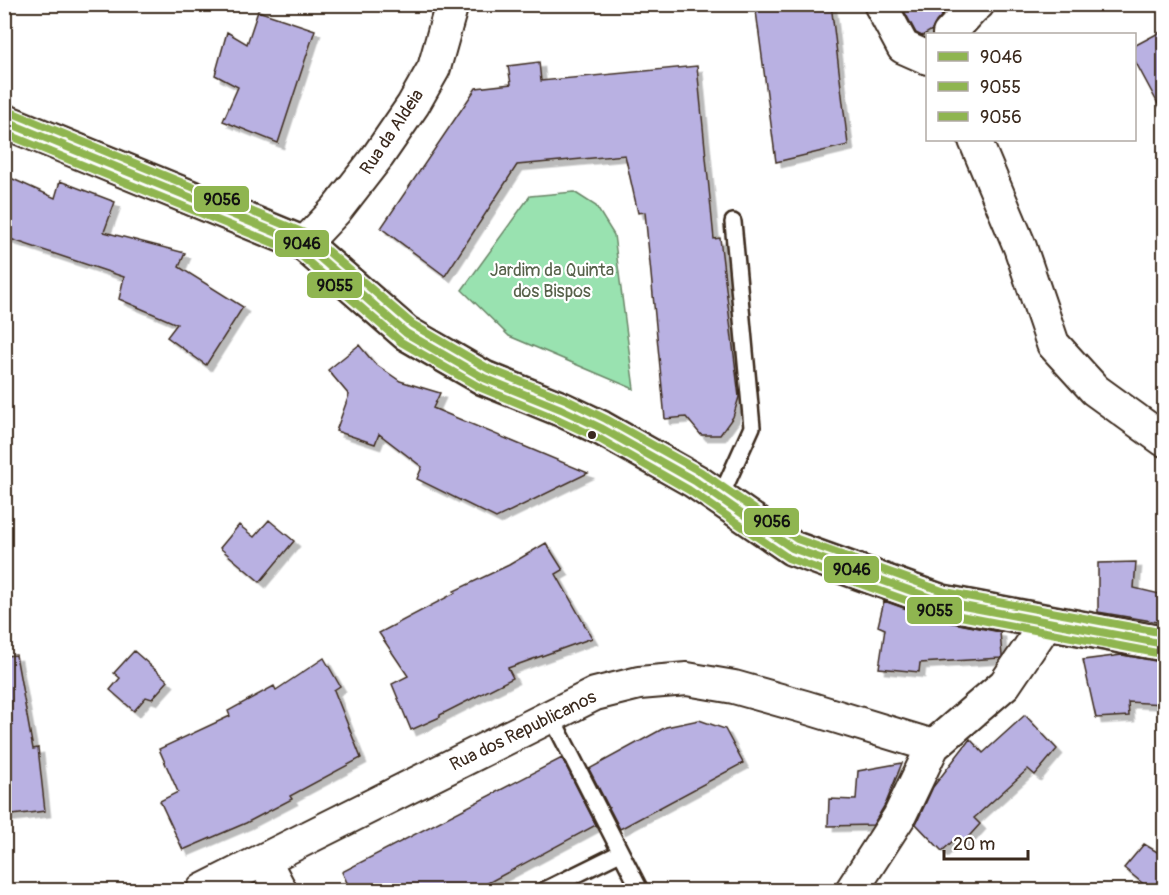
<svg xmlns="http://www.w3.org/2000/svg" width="1169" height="895" viewBox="0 0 1169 895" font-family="Pangolin,sans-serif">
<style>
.green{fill:#99e2b0;stroke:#6a8667;stroke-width:1.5}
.building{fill:#b9b1e2;stroke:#3b2a1e;stroke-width:1.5;filter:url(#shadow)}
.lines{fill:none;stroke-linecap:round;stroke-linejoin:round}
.lane-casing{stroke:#3b2a1e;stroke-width:20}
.street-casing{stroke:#3b2a1e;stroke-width:36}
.secondary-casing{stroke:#3b2a1e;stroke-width:38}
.lane{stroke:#fff;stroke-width:15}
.street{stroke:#fff;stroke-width:32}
.secondary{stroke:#fff;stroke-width:33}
.bus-1-casing{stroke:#fff;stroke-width:12}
.bus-2-casing{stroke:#fff;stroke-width:12}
.bus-3-casing{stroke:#fff;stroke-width:12}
.bus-1{stroke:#8fb550;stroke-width:8}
.bus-2{stroke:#8fb550;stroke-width:8}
.bus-3{stroke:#8fb550;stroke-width:8}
.bus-dot{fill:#3b2a1e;stroke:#fff;stroke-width:2}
.labels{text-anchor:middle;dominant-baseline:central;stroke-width:4.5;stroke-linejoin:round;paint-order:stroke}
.street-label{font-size:18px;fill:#3b2a1e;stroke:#fff}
.park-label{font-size:18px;fill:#57614a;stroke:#fff}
.line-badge{stroke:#fff;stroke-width:2}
.pale-badge-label{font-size:16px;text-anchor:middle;font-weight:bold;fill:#111}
</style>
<defs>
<filter id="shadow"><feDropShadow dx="5.5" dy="5.5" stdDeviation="0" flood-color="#0004"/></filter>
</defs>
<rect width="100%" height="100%" fill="#fff"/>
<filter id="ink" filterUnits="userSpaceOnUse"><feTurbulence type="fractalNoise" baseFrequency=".0167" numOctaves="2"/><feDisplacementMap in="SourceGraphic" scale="12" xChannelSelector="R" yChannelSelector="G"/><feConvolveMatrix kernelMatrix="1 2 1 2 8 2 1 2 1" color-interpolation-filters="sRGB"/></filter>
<g filter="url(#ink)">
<path class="green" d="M 574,192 L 596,206 L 614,235 L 634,389 L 509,336 L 462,290 L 530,196 Z"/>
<path class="building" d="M 792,4 L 831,4 L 848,145 L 776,162 L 756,11 Z
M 952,4 L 936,22 L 932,30 L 922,36 L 916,33 L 901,5 Z
M 258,11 L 315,30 L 278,143 L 223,121 L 238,87 L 215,75 L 227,32 L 247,44 Z
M 1164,30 L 1164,115 L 1134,59 L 1134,46 Z
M 539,62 L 541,81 L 697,66 L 714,239 L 720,238 L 739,397 L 733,417 L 720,435 L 701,435 L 686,417 L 665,419 L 645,212 L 638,213 L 625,155 L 517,165 L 445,276 L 381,228 L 476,88 L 511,84 L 508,66 Z
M 4,175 L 55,198 L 60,181 L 115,202 L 104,232 L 185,253 L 179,267 L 243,307 L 206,365 L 167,337 L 177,324 L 119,299 L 124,277 L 4,237 Z
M 359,345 L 374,363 L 400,381 L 440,393 L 433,408 L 588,473 L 496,518 L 417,479 L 422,467 L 379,434 L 375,444 L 336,431 L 349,395 L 328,370 Z
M 269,520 L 294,541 L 260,582 L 220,548 L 239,525 L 254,537 Z
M 546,543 L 563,570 L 556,574 L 592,638 L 508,668 L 513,678 L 440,715 L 440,717 L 411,730 L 392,684 L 408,676 L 379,633 L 455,593 L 454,591 L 509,565 Z
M 1136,562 L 1134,588 L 1164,595 L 1164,623 L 1098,612 L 1098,563 Z
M 884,601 L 938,620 L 1000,632 L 1002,656 L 1001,658 L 920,663 L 919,672 L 879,668 L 885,629 L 878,626 Z
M 134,651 L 168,681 L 152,699 L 146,697 L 134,711 L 110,690 L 120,678 L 114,673 Z
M 16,655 L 33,749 L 38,748 L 45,811 L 4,816 L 4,656 Z
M 1122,655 L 1164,662 L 1164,704 L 1128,702 L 1129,716 L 1096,718 L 1083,660 Z
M 324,658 L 340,686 L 334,690 L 361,758 L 290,796 L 292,799 L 246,823 L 183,850 L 160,801 L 178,792 L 159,749 L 230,716 L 228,711 L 274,686 L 276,690 Z
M 1025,715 L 1057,749 L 1035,775 L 1028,769 L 974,818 L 980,824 L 961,845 L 953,841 L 942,851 L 916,824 L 933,787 L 970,739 L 983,753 Z
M 699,720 L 725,729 L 743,763 L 620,829 L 589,769 L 666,727 Z
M 562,758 L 596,825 L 473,891 L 351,891 L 342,872 Z
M 902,763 L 886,803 L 873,825 L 828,826 L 829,799 L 856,800 L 858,771 Z
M 1144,844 L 1164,856 L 1164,891 L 1152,891 L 1124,868 Z"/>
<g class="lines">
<g class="lane-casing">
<path id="lane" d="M 720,498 L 752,427 L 733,222
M 551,716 L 640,890
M 545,890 L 620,853"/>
</g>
<g class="street-casing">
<path id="street" d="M 880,4 L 903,47 L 928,58
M 949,34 L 973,8 L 978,4
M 975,140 L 1020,247 L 1053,344 L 1095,390 L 1164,440
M 304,244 L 336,210 L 378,156 L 413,105 L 434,68 L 452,4
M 264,860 L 280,890
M 203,890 L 595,694 L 639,683 L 687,679 L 734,687 L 805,707 L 933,746
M 852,890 L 899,817 L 933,746 L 1005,684 L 1047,622"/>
</g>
<g class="secondary-casing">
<path id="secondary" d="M 4,121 L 304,244 L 406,333 L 484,378 L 561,409 L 601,428 L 695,481 L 792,548 L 942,602 L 1164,644"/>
</g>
<use href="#lane" class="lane"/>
<use href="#street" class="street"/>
<use href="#secondary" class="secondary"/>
<g class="bus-1-casing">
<path id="bus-1" d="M 4,121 L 304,244 L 406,333 L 484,378 L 561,409 L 601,428 L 695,481 L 792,548 L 942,602 L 1164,644"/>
</g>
<g class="bus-2-casing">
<path id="bus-2" d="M 4,133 L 298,253 L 401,342 L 479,387 L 557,419 L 596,437 L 689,490 L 788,558 L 939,612 L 1162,654"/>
</g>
<g class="bus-3-casing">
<path id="bus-3" d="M 8,111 L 309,235 L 412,324 L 489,369 L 565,399 L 606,419 L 701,472 L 797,539 L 945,592 L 1164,633"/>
</g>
<use href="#bus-1" class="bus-1"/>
<use href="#bus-2" class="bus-2"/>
<use href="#bus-3" class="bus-3"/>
</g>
</g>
<circle class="bus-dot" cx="592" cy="435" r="5"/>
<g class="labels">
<g class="street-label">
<text transform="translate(392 132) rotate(-56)">Rua da Aldeia</text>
<text transform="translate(523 731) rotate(-26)">Rua dos Republicanos</text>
</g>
<g class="park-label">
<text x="552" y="270">Jardim da Quinta<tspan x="552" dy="21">dos Bispos</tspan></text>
</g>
</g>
<g class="line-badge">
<rect x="193" y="185" width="57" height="28" rx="6" fill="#8fb550"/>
<rect x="274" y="229" width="56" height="29" rx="6" fill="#8fb550"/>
<rect x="306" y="271" width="57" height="28" rx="6" fill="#8fb550"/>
<rect x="743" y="507" width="57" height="29" rx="6" fill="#8fb550"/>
<rect x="823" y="555" width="57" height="29" rx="6" fill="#8fb550"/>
<rect x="906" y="596" width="57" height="29" rx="6" fill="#8fb550"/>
</g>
<g class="pale-badge-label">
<text x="222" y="205">9056</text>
<text x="302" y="249">9046</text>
<text x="335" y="291">9055</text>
<text x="772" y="527">9056</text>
<text x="852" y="575">9046</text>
<text x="935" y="616">9055</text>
</g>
<rect width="1169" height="895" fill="none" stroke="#fff" stroke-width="24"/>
<rect x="12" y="12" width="1145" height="871" fill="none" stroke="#3b2a1e" stroke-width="2" filter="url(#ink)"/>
<rect x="926" y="33" width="210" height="108" fill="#ffffff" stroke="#b1aaa5" stroke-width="1.5"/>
<rect x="938" y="52" width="30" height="9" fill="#8fb550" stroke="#b1aaa5" stroke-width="1.5"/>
<text x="980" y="63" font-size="18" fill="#3b2a1e">9046</text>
<rect x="938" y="82" width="30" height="9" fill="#8fb550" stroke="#b1aaa5" stroke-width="1.5"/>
<text x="980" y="93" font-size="18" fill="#3b2a1e">9055</text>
<rect x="938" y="112" width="30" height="9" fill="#8fb550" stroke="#b1aaa5" stroke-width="1.5"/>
<text x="980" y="123" font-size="18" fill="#3b2a1e">9056</text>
<path d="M944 850v9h84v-9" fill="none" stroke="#3b2a1e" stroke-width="3"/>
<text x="953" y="850" font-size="18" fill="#3b2a1e" stroke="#ffffff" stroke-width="4.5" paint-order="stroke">20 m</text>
</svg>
